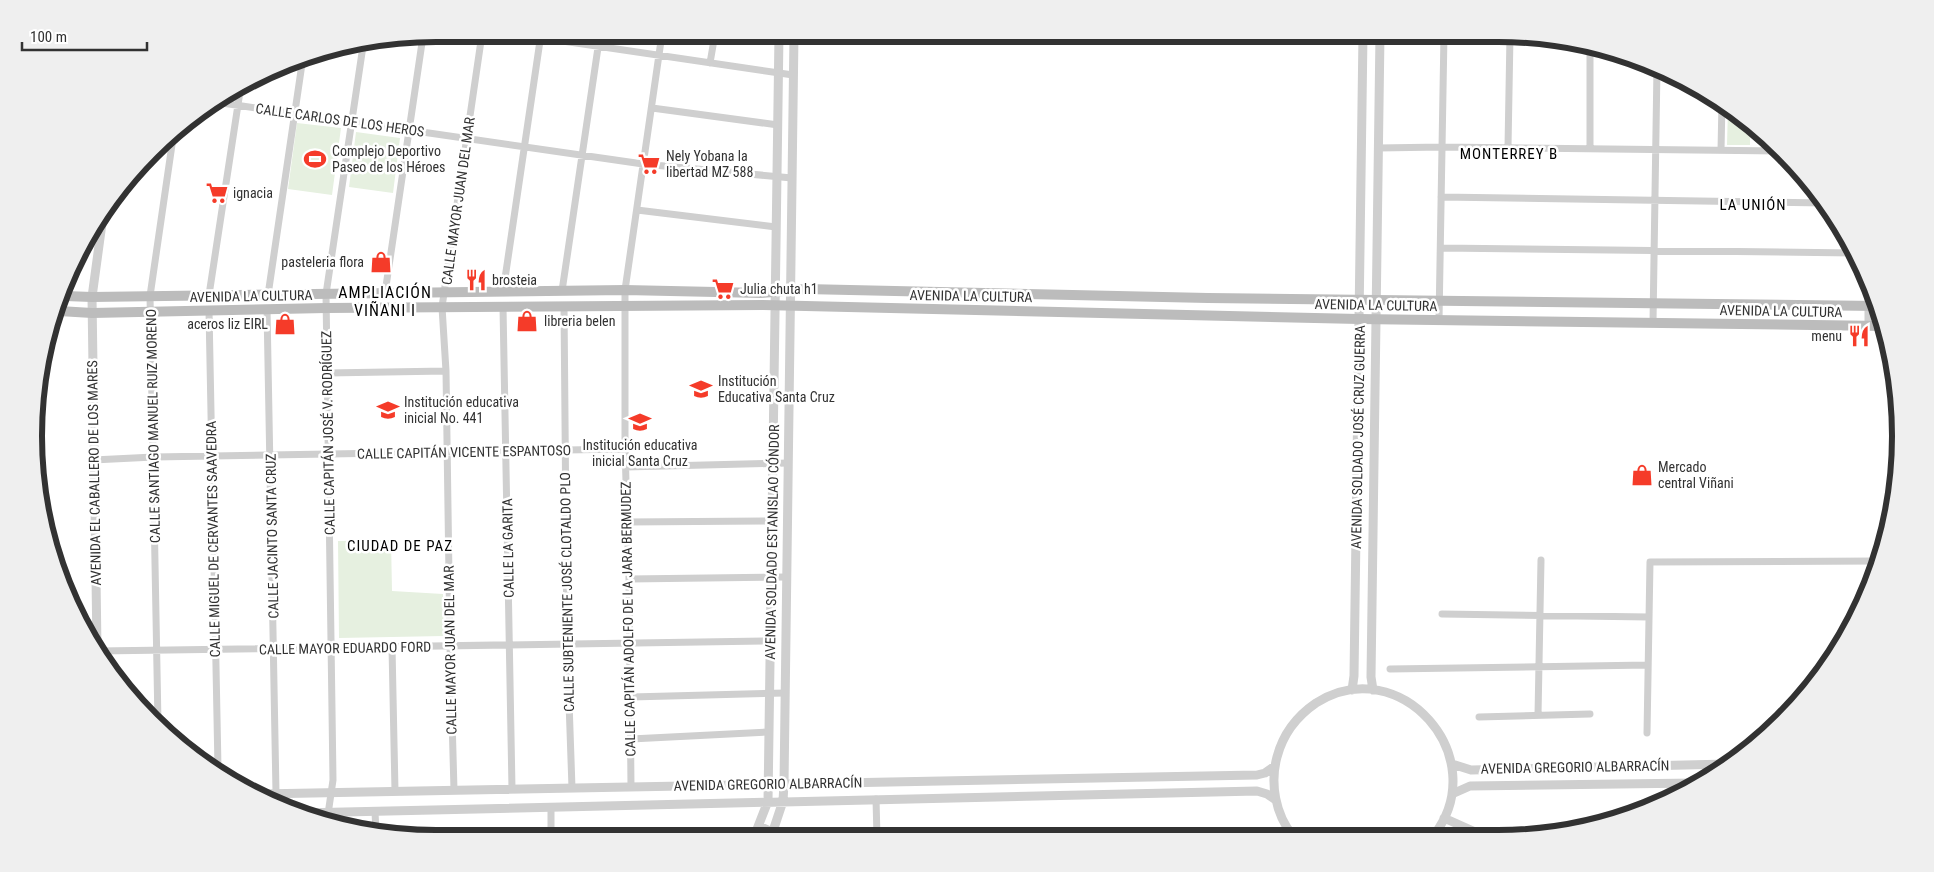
<svg xmlns="http://www.w3.org/2000/svg" width="1934" height="872" viewBox="0 0 1934 872" font-family="'Roboto Condensed',sans-serif">
<style>
.green{fill:#e6f0e0}
.lines{fill:none;stroke-linecap:round;stroke-linejoin:round}
.minor{stroke:#cfcfcf;stroke-width:7}
.tertiary{stroke:#cfcfcf;stroke-width:9}
.secondary{stroke:#bcbcbc;stroke-width:10}
.labels{text-anchor:middle;dominant-baseline:central;stroke-width:5;stroke-linejoin:round;paint-order:stroke}
.street-label{font-size:14px;fill:#323232;stroke:#fff}
.poi-label{font-size:14px;fill:#323232;stroke:#fff;text-anchor:start}
.neighbourhood-label{font-size:15px;letter-spacing:1px;fill:#000;stroke:#fff}
.quarter-label{font-size:16px;letter-spacing:1px;fill:#000;stroke:#fff}
.rim{fill:none;stroke:#323232;stroke-width:6}
</style>
<rect width="100%" height="100%" fill="#fff"/>
<path class="green" d="M 1515,35 L 1576,41 L 1580,42 L 1580,47 L 1515,45 Z
M 1728,107 L 1750,125 L 1750,145 L 1727,145 Z
M 297,123 L 341,128 L 332,195 L 288,189 Z
M 356,132 L 400,138 L 393,193 L 349,187 Z
M 391,540 L 392,591 L 443,594 L 444,636 L 339,638 L 338,541 Z"/>
<g class="lines">
<path class="minor" d="M 515,34 L 793,75
M 710,63 L 715,34
M 215,102 L 643,164 L 792,178
M 652,108 L 778,125
M 1508,147 L 1510,35
M 1378,148 L 1442,147 L 1781,151
M 1590,148 L 1590,46
M 1721,150 L 1722,102
M 1441,197 L 1824,203
M 637,210 L 776,227
M 1441,248 L 1854,253
M 562,291 L 600,34
M 503,292 L 541,34
M 385,293 L 423,36
M 209,295 L 241,85
M 268,295 L 303,57
M 564,306 L 567,644 L 572,788
M 503,307 L 512,789
M 267,309 L 276,793
M 209,311 L 218,768
M 1439,320 L 1444,34
M 1653,323 L 1657,67
M 1868,326 L 1868,280
M 327,373 L 446,371
M 93,460 L 154,457 L 625,449
M 625,467 L 788,463
M 627,522 L 772,521
M 629,579 L 787,577
M 1442,614 L 1649,617
M 392,647 L 395,791
M 99,651 L 770,641
M 1390,669 L 1648,665
M 631,697 L 785,693
M 1538,715 L 1541,560
M 1479,717 L 1590,714
M 158,723 L 150,296 L 174,131
M 1647,733 L 1650,562 L 1878,561
M 631,739 L 769,732
M 631,787 L 629,579 L 625,449 L 625,290 L 662,34
M 454,790 L 450,646 L 446,371 L 442,307 L 482,34
M 876,799 L 877,837
M 551,808 L 551,838
M 375,812 L 376,832
M 327,821 L 333,780 L 326,294 L 363,46"/>
<path class="tertiary" d="M 97,648 L 92,297 L 103,216
M 1352,690 L 1354,676 L 1363,34
M 1373,690 L 1371,677 L 1380,34
M 1452,764 L 1471,770 L 1728,764
M 260,794 L 1257,775 L 1265,773 L 1275,766
M 1452,794 L 1470,786 L 1695,783
M 300,813 L 1257,791 L 1267,794 L 1276,800
M 1444,818 L 1482,835
M 759,826 L 784,837
M 1293,836 C 1275,814 1270,783 1277,757 C 1283,734 1297,716 1316,703 C 1400,650 1494,757 1434,835
M 754,837 L 768,801 L 779,34
M 771,837 L 783,801 L 784,784 L 794,34"/>
<path class="secondary" d="M 65,296 L 92,297 L 625,290 L 761,293 L 805,289 L 1208,298 L 1877,306
M 59,311 L 92,313 L 326,308 L 763,305 L 1359,319 L 1883,326"/>
</g>
<defs>
<g id="stadium-bare" transform="scale(1.725)"><path d="M0-5a6.5 5 0 1 0 0 10a6.5 5 0 1 0 0-10ZM-3.5-1.8h7v3.6h-7Z" fill="#f53b29" stroke="#fff" stroke-width="2.5" paint-order="stroke"/></g>
<g id="supermarket-bare" transform="scale(1.725)"><path d="M-6-5.5h2.5l.6 2H6L4.5 2H-2.5L-4.4-4H-6ZM-1.5 3.2a1.3 1.3 0 1 0 .1 0ZM3 3.2a1.3 1.3 0 1 0 .1 0Z" fill="#f53b29" stroke="#fff" stroke-width="2.5" paint-order="stroke"/></g>
<g id="shop-bare" transform="scale(1.725)"><path d="M-5-2.5h2.3a2.7 3.5 0 0 1 5.4 0H5L5.5 6h-11ZM-1.5-2.5h3a1.5 2.3 0 0 0-3 0Z" fill="#f53b29" stroke="#fff" stroke-width="2.5" paint-order="stroke"/></g>
<g id="restaurant-bare" transform="scale(1.725)"><path d="M-5-6h1v4h1v-4h1v4h1v-4h1v5L-1.5 .5V6h-2V.5L-5-1ZM5-6V6H3V1.5H1.5Q1.5-4 5-6Z" fill="#f53b29" stroke="#fff" stroke-width="2.5" paint-order="stroke"/></g>
<g id="school-bare" transform="scale(1.725)"><path d="M0-5L7-2L0 1L-7-2ZM-4 1L0 2.5L4 1V4Q0 6-4 4Z" fill="#f53b29" stroke="#fff" stroke-width="2.5" paint-order="stroke"/></g>
</defs>
<g fill-rule="evenodd">
<use href="#stadium-bare" x="315" y="159"/>
<use href="#supermarket-bare" x="649" y="164"/>
<use href="#supermarket-bare" x="217" y="193"/>
<use href="#shop-bare" x="381" y="262"/>
<use href="#restaurant-bare" x="476" y="280"/>
<use href="#supermarket-bare" x="723" y="289"/>
<use href="#shop-bare" x="527" y="321"/>
<use href="#shop-bare" x="285" y="324"/>
<use href="#restaurant-bare" x="1859" y="336"/>
<use href="#school-bare" x="701" y="389"/>
<use href="#school-bare" x="388" y="410"/>
<use href="#school-bare" x="640" y="422"/>
<use href="#shop-bare" x="1642" y="475"/>
</g>
<g class="labels">
<g class="street-label">
<text transform="translate(340 120) rotate(8)">CALLE CARLOS DE LOS HEROS</text>
<text transform="translate(458 201) rotate(-82)">CALLE MAYOR JUAN DEL MAR</text>
<text transform="translate(251 296) rotate(-1)">AVENIDA LA CULTURA</text>
<text transform="translate(971 296) rotate(1)">AVENIDA LA CULTURA</text>
<text transform="translate(1376 305) rotate(1)">AVENIDA LA CULTURA</text>
<text transform="translate(1781 311) rotate(1)">AVENIDA LA CULTURA</text>
<text transform="translate(153 426) rotate(-91)">CALLE SANTIAGO MANUEL RUIZ MORENO</text>
<text transform="translate(328 433) rotate(-91)">CALLE CAPITÁN JOSÉ V. RODRÍGUEZ</text>
<text transform="translate(1358 437) rotate(-89)">AVENIDA SOLDADO JOSÉ CRUZ GUERRA</text>
<text transform="translate(464 452) rotate(-1)">CALLE CAPITÁN VICENTE ESPANTOSO</text>
<text transform="translate(94 473) rotate(-91)">AVENIDA EL CABALLERO DE LOS MARES</text>
<text transform="translate(272 536) rotate(-91)">CALLE JACINTO SANTA CRUZ</text>
<text transform="translate(213 539) rotate(-91)">CALLE MIGUEL DE CERVANTES SAAVEDRA</text>
<text transform="translate(772 542) rotate(-89)">AVENIDA SOLDADO ESTANISLAO CÓNDOR</text>
<text transform="translate(508 548) rotate(-91)">CALLE LA GARITA</text>
<text transform="translate(567 592) rotate(-91)">CALLE SUBTENIENTE JOSÉ CLOTALDO PLO</text>
<text transform="translate(628 619) rotate(-91)">CALLE CAPITÁN ADOLFO DE LA JARA BERMUDEZ</text>
<text transform="translate(345 648) rotate(-1)">CALLE MAYOR EDUARDO FORD</text>
<text transform="translate(450 650) rotate(-91)">CALLE MAYOR JUAN DEL MAR</text>
<text transform="translate(1575 767) rotate(-1)">AVENIDA GREGORIO ALBARRACÍN</text>
<text transform="translate(768 784) rotate(-1)">AVENIDA GREGORIO ALBARRACÍN</text>
</g>
<g class="poi-label">
<text x="332" y="151">Complejo Deportivo<tspan x="332" dy="16">Paseo de los Héroes</tspan></text>
<text x="666" y="156">Nely Yobana la<tspan x="666" dy="16">libertad MZ 588</tspan></text>
<text x="233" y="193">ignacia</text>
<text x="364" y="262" text-anchor="end">pasteleria flora</text>
<text x="492" y="280">brosteia</text>
<text x="740" y="289">Julia chuta h1</text>
<text x="544" y="321">libreria belen</text>
<text x="268" y="324" text-anchor="end">aceros liz EIRL</text>
<text x="1842" y="336" text-anchor="end">menu</text>
<text x="718" y="381">Institución<tspan x="718" dy="16">Educativa Santa Cruz</tspan></text>
<text x="404" y="402">Institución educativa<tspan x="404" dy="16">inicial No. 441</tspan></text>
<text x="640" y="445" text-anchor="middle">Institución educativa<tspan x="640" dy="16">inicial Santa Cruz</tspan></text>
<text x="1658" y="467">Mercado<tspan x="1658" dy="16">central Viñani</tspan></text>
</g>
<g class="neighbourhood-label">
<text x="1509" y="154">MONTERREY B</text>
<text x="1753" y="205">LA UNIÓN</text>
<text x="400" y="546">CIUDAD DE PAZ</text>
</g>
<g class="quarter-label">
<text x="385" y="292">AMPLIACIÓN<tspan x="385" dy="18">VIÑANI I</tspan></text>
</g>
</g>
<path d="M0 0H1934V872H0ZM436 42H1498A394 394 0 0 1 1892 436V436A394 394 0 0 1 1498 830H436A394 394 0 0 1 42 436V436A394 394 0 0 1 436 42Z" fill="#efefef" fill-rule="evenodd"/>
<path class="rim" d="M436 42H1498A394 394 0 0 1 1892 436V436A394 394 0 0 1 1498 830H436A394 394 0 0 1 42 436V436A394 394 0 0 1 436 42Z"/>
<path d="M22 42v8h125v-8" fill="none" stroke="#323232" stroke-width="2.5"/>
<text x="30" y="42" font-size="15" fill="#323232" stroke="#ffffff" stroke-width="4" paint-order="stroke">100 m</text>
</svg>
